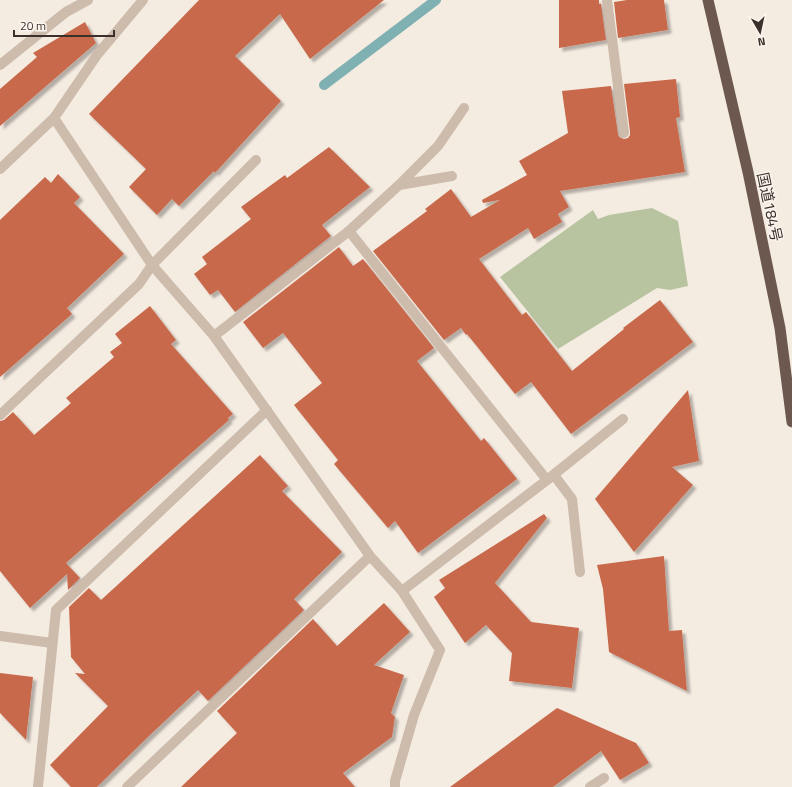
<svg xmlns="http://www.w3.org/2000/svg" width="792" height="787" viewBox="0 0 792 787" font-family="'Titillium Web','Noto Sans JP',sans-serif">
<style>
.green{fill:#b8c4a0}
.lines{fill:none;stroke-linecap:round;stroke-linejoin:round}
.stream{stroke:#7fb0b2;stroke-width:10}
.building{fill:#c8694b;filter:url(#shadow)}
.service{stroke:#cdbbac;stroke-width:10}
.minor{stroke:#cdbbac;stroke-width:10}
.trunk{stroke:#6c584f;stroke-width:11}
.labels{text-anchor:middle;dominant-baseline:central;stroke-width:3;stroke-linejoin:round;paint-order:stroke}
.street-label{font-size:15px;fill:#3b302b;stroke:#fbf5ee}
</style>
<defs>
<filter id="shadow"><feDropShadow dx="3.5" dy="3.5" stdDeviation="1" flood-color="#0004"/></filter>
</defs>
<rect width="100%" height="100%" fill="#f4ebe1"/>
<path class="green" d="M 652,208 L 678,221 L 688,286 L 670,290 L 657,288 L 558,349 L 500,277 L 593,210 L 598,219 L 609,215 Z"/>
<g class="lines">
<path class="stream" d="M 324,85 L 436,0"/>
</g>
<path class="building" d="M 199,0 L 384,0 L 310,59 L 280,14 L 235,56 L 281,101 L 215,173 L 214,171 L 179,206 L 172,199 L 157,215 L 129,187 L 146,169 L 89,114 Z
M 559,0 L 599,0 L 599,4 L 601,4 L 606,40 L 559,48 Z
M 627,0 L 664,0 L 668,30 L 618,38 L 614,2 Z
M 85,22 L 96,43 L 0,126 L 0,89 L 37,57 L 33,53 Z
M 676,79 L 680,117 L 676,118 L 685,172 L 560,191 L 569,207 L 558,214 L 562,222 L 534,239 L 528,228 L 479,259 L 522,315 L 526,312 L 572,371 L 624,329 L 623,328 L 660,300 L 693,342 L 571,434 L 531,382 L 515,394 L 467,334 L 466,335 L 461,328 L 444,340 L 373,251 L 427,211 L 425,209 L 451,189 L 471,217 L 500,200 L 483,203 L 482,200 L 527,175 L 519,161 L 568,133 L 562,91 L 611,86 L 618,134 L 619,137 L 624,139 L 628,138 L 630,135 L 630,132 L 624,84 Z
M 329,147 L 370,187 L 322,225 L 331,236 L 235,312 L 218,290 L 210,295 L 194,274 L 207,264 L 202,257 L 251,219 L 241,207 L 285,175 L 287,178 Z
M 58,174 L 80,197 L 74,203 L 124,254 L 67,308 L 72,314 L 0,377 L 0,220 L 45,177 L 51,183 Z
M 339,247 L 353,266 L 363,259 L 434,348 L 417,361 L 481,441 L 484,438 L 517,479 L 418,553 L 395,521 L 388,528 L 334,464 L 338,460 L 294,405 L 322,383 L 283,333 L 263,348 L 243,322 Z
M 150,306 L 176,340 L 171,344 L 233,414 L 228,418 L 229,420 L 66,563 L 80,578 L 68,590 L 67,574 L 30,608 L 0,571 L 0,421 L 4,420 L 13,412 L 34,435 L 71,403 L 66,398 L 114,357 L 110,352 L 122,343 L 115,334 Z
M 688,390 L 699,461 L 672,467 L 693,485 L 634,552 L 595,499 Z
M 260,455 L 288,486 L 282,491 L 342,552 L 294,599 L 304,610 L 208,701 L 198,690 L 150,735 L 97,787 L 71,787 L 50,765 L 108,706 L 75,673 L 85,674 L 71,657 L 69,607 L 89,588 L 101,600 Z
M 544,514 L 547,518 L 495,583 L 531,622 L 579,628 L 572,688 L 509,681 L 512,653 L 486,625 L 465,643 L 434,597 L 445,588 L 439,580 Z
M 664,556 L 669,631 L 682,630 L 687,691 L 609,652 L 603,589 L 597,565 Z
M 384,603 L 410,632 L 374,665 L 404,675 L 391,713 L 395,717 L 392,737 L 343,773 L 355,787 L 181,787 L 237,733 L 217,711 L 313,619 L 337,646 Z
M 0,673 L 33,677 L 26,740 L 0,713 Z
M 557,708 L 636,743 L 649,763 L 620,780 L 601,751 L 553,787 L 450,787 Z"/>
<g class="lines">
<path class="service" d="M 399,185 L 452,176
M 349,231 L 399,185 L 438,146 L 464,108
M 554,475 L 572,499 L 580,572
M 590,787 L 604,778"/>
<path class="minor" d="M 607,0 L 624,133
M 0,65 L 66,12 L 88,0
M 54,118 L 152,265 L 214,336 L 370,556 L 402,591 L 440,650 L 414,715 L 395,781 L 395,787
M 0,169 L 54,118 L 97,55 L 143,0
M 214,336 L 349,231 L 547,480 L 402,591
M 0,415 L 139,284 L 152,265 L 256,160
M 547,480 L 623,419
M 0,636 L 52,643
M 38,787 L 56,610 L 267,410
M 127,787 L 370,556"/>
<path class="trunk" d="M 708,0 L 748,172 L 780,328 L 792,422"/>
</g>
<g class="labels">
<g class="street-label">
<text transform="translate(770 207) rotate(78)">国道184号</text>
</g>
</g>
<g transform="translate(760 32) rotate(171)" stroke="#fbf5ee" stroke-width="3" paint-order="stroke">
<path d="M0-3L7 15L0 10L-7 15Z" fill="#3b302b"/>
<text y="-6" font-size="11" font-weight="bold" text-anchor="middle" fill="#3b302b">N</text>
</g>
<path d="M14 30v6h100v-6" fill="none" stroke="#3b302b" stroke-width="2"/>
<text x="20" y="30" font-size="12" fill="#3b302b" stroke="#fbf5ee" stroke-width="3" paint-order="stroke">20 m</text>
</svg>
